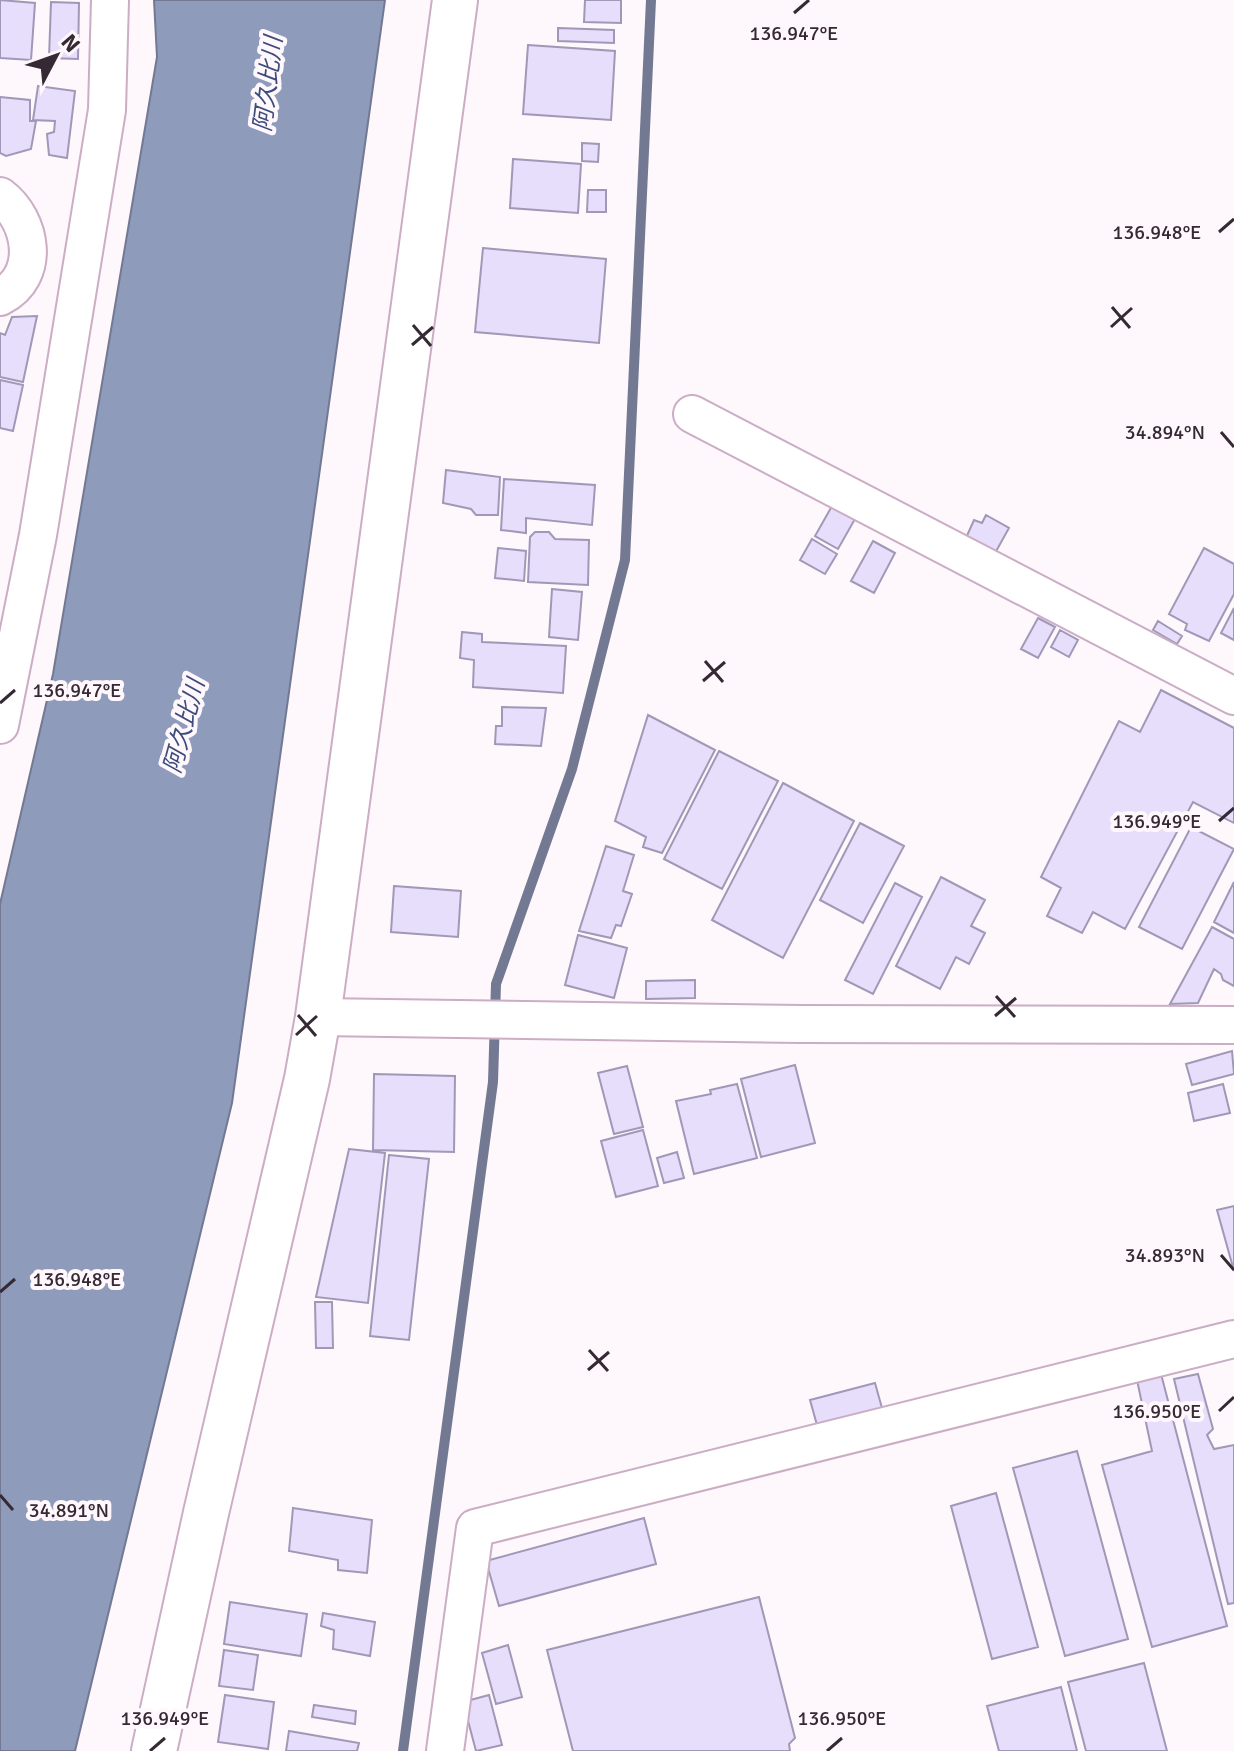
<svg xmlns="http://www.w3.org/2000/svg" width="1234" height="1751" viewBox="0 0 1234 1751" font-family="Signika,'Noto Sans JP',sans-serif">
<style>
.water{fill:#8e9bbb;stroke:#737992;stroke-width:2}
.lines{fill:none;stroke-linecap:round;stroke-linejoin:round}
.stream{stroke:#737992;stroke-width:10}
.building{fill:#e7defb;stroke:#a197b7;stroke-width:2}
.street-casing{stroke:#cbadc5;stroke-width:40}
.secondary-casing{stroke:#cbadc5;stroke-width:48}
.street{stroke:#fff;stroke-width:36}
.secondary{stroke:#fff;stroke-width:44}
.ticks{fill:none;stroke:#352933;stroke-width:3}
.labels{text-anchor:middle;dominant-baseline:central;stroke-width:8;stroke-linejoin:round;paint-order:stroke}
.water-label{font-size:24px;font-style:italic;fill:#3c4c7b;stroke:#fef7fc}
.ticks-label{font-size:20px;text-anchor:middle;fill:#352933;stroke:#fef7fc;stroke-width:8;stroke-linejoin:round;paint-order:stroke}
</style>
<rect width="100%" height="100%" fill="#fef7fc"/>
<path class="water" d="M 154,0 L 385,0 L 232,1103 L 75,1751 L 0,1751 L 0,904 L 53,674 L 157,57 Z"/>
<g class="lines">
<path class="stream" d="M 403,1751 L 493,1082 L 496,984 L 572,769 L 625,560 L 651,0"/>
</g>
<path class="building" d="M 0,0 L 35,3 L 31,60 L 0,58 Z
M 585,0 L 621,0 L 621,23 L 584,22 Z
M 51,2 L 79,3 L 78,59 L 49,58 Z
M 558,28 L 614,30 L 614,43 L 558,41 Z
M 528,45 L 615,51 L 611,120 L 523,114 Z
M 38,86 L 75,91 L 67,158 L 49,155 L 47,134 L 54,132 L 55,121 L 33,120 Z
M 0,97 L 30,100 L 30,121 L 36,121 L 31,149 L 6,156 L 0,153 Z
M 582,143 L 599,144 L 598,162 L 582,161 Z
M 513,159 L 581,164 L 578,213 L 510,208 Z
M 588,190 L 606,190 L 606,212 L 587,212 Z
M 483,248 L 606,259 L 599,343 L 475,332 Z
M 37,316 L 23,382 L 0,377 L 0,333 L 5,335 L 12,317 Z
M 0,380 L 23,385 L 13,431 L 0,428 Z
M 446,470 L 500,477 L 498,515 L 476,515 L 471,509 L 443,503 Z
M 504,479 L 595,485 L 592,525 L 526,518 L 526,533 L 501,530 Z
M 832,506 L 855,519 L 838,549 L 815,536 Z
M 986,515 L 1009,528 L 994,555 L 965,540 L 974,520 L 982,523 Z
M 535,532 L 549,532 L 555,539 L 589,540 L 588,585 L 528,582 L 530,537 Z
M 812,539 L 837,554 L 825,574 L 800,560 Z
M 873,541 L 895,553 L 874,593 L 851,581 Z
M 498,548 L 526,551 L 524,581 L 495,578 Z
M 1204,548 L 1234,564 L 1234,594 L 1209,641 L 1185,630 L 1187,624 L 1169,614 Z
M 552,589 L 582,592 L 578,640 L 549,637 Z
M 1234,608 L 1234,640 L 1221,633 Z
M 1038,618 L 1055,627 L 1038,658 L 1021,649 Z
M 1158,621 L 1182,636 L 1177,644 L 1153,630 Z
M 1060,630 L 1078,640 L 1069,657 L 1051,647 Z
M 462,632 L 482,634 L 482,642 L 566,646 L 563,693 L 473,687 L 474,660 L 460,658 Z
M 1161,690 L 1234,728 L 1234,823 L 1193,802 L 1125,929 L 1093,912 L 1082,933 L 1047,916 L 1061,888 L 1041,877 L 1119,721 L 1140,732 Z
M 502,707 L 546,708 L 541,746 L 495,744 L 496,726 L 502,726 Z
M 648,715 L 715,750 L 662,853 L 643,847 L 646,837 L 615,821 Z
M 719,751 L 778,781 L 722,889 L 664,859 Z
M 783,783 L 854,821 L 783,958 L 712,920 Z
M 860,823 L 904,846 L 863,923 L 820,900 Z
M 1191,827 L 1234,849 L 1182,949 L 1139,927 Z
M 606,846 L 634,855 L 623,891 L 632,894 L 621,926 L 616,925 L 611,938 L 579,931 Z
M 941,877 L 985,900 L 971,926 L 985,933 L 969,964 L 956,957 L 940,989 L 896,966 Z
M 1234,882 L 1234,933 L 1214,922 Z
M 895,883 L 922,897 L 873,994 L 845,980 Z
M 394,886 L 461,891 L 458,937 L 391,932 Z
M 1212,927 L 1234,939 L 1234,986 L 1223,980 L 1221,974 L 1214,969 L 1198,1003 L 1170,1004 Z
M 578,935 L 627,948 L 614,998 L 565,985 Z
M 695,980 L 695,998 L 646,999 L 646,981 Z
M 1232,1051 L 1234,1074 L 1192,1085 L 1186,1064 Z
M 795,1065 L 815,1143 L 761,1157 L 741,1079 Z
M 627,1066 L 643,1127 L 614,1134 L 598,1073 Z
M 374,1074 L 455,1076 L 454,1152 L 373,1150 Z
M 737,1084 L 757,1158 L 694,1174 L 676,1101 L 711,1094 L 710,1090 Z
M 1223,1084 L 1230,1113 L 1194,1121 L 1188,1093 Z
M 643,1130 L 658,1186 L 616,1197 L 601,1141 Z
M 349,1149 L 385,1153 L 368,1303 L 316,1297 Z
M 677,1152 L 684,1178 L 664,1183 L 657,1158 Z
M 389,1155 L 429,1159 L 409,1340 L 370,1336 Z
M 1234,1206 L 1234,1271 L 1217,1210 Z
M 315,1302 L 332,1302 L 333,1348 L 316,1348 Z
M 1161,1374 L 1227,1626 L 1152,1647 L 1102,1465 L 1152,1451 L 1137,1380 Z
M 1198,1374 L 1213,1429 L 1207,1435 L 1214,1449 L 1234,1445 L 1234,1603 L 1228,1604 L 1174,1379 Z
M 875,1383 L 882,1408 L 817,1425 L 810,1400 Z
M 1077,1451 L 1128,1639 L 1065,1656 L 1013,1468 Z
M 996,1493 L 1038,1647 L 992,1659 L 951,1506 Z
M 293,1508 L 372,1520 L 367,1573 L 338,1570 L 338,1560 L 289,1551 Z
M 644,1518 L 656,1564 L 499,1606 L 486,1561 Z
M 759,1597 L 795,1738 L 789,1744 L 790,1751 L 573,1751 L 547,1650 Z
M 230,1602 L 307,1614 L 301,1656 L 224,1644 Z
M 323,1613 L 375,1622 L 370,1656 L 333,1649 L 334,1630 L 321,1626 Z
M 508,1645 L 522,1697 L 496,1704 L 482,1653 Z
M 224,1650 L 258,1655 L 253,1690 L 219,1686 Z
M 1144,1663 L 1167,1751 L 1086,1751 L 1068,1682 Z
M 1061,1687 L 1077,1751 L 999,1751 L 987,1706 Z
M 225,1695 L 274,1702 L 268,1749 L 218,1742 Z
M 489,1695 L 502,1745 L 476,1751 L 463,1702 Z
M 314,1705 L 356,1711 L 355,1724 L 312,1717 Z
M 289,1731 L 359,1743 L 357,1751 L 286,1751 Z"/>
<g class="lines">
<g class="street-casing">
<path id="street" d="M 0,196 C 32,220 42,276 0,297
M 692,414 L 1234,696
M 0,725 L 38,535 L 107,110 L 110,0
M 318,1017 L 801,1024 L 1234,1025
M 445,1751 L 475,1528 L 1234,1339"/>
</g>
<g class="secondary-casing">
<path id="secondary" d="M 154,1751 L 206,1513 L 307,1079 L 318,1017 L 455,0"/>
</g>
<use href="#street" class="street"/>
<use href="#secondary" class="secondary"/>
</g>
<path class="ticks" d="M 794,13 L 809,0M 1219,232 L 1234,219M 1112,307 L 1130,328M 413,325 L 431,346M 1111,327 L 1132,308M 412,345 L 433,327M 1221,432 L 1234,447M 705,661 L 723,682M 703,681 L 725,662M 0,703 L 15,690M 1219,821 L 1234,808M 996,996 L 1015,1017M 298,1015 L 316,1036M 995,1016 L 1016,998M 296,1035 L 317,1016M 1221,1255 L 1234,1270M 0,1292 L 15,1279M 589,1350 L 608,1371M 588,1370 L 609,1352M 1219,1411 L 1234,1397M 0,1495 L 13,1510M 150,1751 L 165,1738M 827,1751 L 842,1738"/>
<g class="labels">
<g class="water-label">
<text transform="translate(268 84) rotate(-83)">阿久比川</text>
<text transform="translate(184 726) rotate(-75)">阿久比川</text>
</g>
</g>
<g class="ticks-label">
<text x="794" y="40">136.947°E</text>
<text x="1157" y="239">136.948°E</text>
<text x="1165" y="439">34.894°N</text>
<text x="77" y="697">136.947°E</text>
<text x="1157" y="828">136.949°E</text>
<text x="1165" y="1262">34.893°N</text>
<text x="77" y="1286">136.948°E</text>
<text x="1157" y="1418">136.950°E</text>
<text x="69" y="1517">34.891°N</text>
<text x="165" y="1725">136.949°E</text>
<text x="842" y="1725">136.950°E</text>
</g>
<g transform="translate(56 56) rotate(49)" stroke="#fef7fc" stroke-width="6" paint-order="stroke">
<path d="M0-6L14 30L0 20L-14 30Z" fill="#352933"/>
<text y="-12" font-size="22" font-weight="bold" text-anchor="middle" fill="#352933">N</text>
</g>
</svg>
